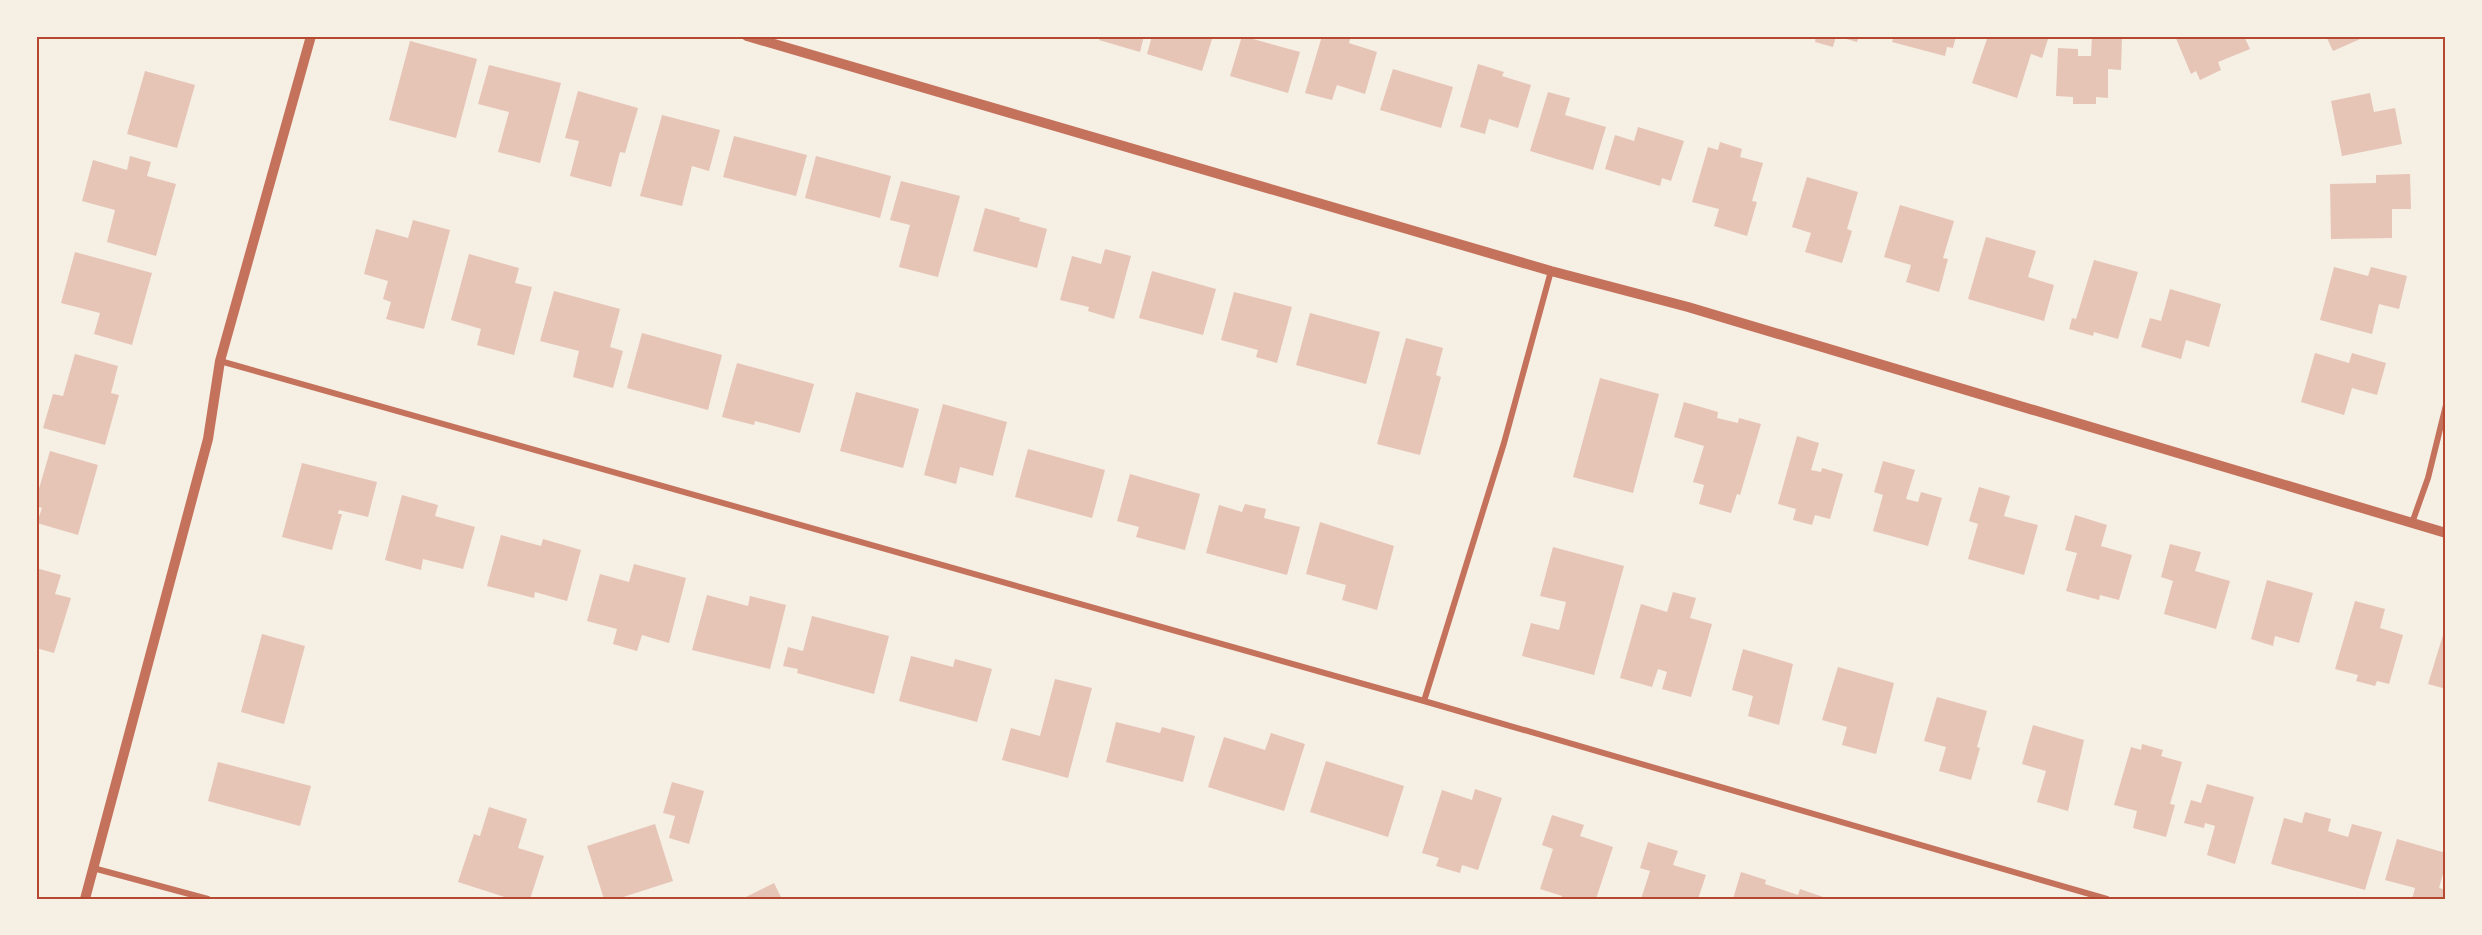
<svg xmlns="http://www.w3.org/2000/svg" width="2482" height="935" viewBox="0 0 2482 935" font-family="'Alegreya Sans',sans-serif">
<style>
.building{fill:#e6c5b7}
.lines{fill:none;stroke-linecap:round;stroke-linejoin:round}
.minor{stroke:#c5725c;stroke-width:6}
.tertiary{stroke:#c5725c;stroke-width:10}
.neatline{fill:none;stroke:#b5482f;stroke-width:2}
</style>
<rect width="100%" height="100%" fill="#f6efe4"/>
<path class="building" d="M 1101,36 L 1144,36 L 1140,52 L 1099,40 Z
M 1152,36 L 1213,36 L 1202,71 L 1147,54 Z
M 1242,36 L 1300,52 L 1288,93 L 1230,76 Z
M 1322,36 L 1340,36 L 1350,39 L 1349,43 L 1377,52 L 1365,94 L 1337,85 L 1332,100 L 1305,93 Z
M 1816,36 L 1836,36 L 1833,47 L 1815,42 Z
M 1836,36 L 1859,36 L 1857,42 Z
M 1894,36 L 1956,36 L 1953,48 L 1947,47 L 1945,56 L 1892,42 Z
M 1988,36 L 2049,36 L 2042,58 L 2031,54 L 2017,98 L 1972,83 Z
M 2092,36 L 2122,36 L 2121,70 L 2108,69 L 2108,98 L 2096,97 L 2096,104 L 2073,104 L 2073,97 L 2056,96 L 2058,48 L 2078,49 L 2078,56 L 2091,56 Z
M 2175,36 L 2244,36 L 2250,49 L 2218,62 L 2221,70 L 2200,80 L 2196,71 L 2191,74 Z
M 2326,36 L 2367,36 L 2333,51 Z
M 410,41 L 477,59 L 456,138 L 389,120 Z
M 1478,64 L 1504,72 L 1502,76 L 1531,85 L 1518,128 L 1489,119 L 1485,134 L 1460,127 Z
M 489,65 L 561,83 L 540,163 L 498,152 L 509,112 L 478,104 Z
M 1393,69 L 1453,87 L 1441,128 L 1380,110 Z
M 145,71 L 195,85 L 177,148 L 127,134 Z
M 578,91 L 638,108 L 625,153 L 620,152 L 611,187 L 570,176 L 579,141 L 565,138 Z
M 1548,92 L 1570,98 L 1565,115 L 1606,127 L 1593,170 L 1530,151 Z
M 2370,93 L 2374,112 L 2395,108 L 2402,144 L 2342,156 L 2331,101 Z
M 662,115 L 720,130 L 709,171 L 692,166 L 682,206 L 640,196 Z
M 1638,127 L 1684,141 L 1671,181 L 1662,178 L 1660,186 L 1605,169 L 1615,135 L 1634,141 Z
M 734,136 L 807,155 L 796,196 L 723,177 Z
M 1720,142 L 1742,149 L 1740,157 L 1763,163 L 1752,201 L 1757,202 L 1747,236 L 1714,226 L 1719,209 L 1692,202 L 1708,147 L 1718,150 Z
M 130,156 L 151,162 L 147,176 L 176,184 L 156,256 L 107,242 L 115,210 L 82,201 L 93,160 L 127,170 Z
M 816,156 L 891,176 L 880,218 L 805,198 Z
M 2410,174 L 2411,209 L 2392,209 L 2392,238 L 2331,239 L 2330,184 L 2376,183 L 2376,175 Z
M 1807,177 L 1858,192 L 1847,229 L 1852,231 L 1842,263 L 1805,252 L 1811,233 L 1792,227 Z
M 901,181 L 960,196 L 938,277 L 899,267 L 910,225 L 890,220 Z
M 1900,205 L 1954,221 L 1943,258 L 1948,259 L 1939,292 L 1906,282 L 1911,265 L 1884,257 Z
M 985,208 L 1020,218 L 1019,221 L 1047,229 L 1037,268 L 973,251 Z
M 413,220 L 450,230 L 424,329 L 386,319 L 391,302 L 383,299 L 388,281 L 364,274 L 376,229 L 408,238 Z
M 1986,237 L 2036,251 L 2028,277 L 2054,285 L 2044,321 L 1968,299 Z
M 1105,249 L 1131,256 L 1114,319 L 1088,311 L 1089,307 L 1060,300 L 1072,256 L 1101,264 Z
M 75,252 L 152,273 L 132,345 L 94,334 L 100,313 L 61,303 Z
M 469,254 L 519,268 L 515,283 L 532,287 L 514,355 L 477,345 L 481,329 L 451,320 Z
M 2094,260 L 2138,272 L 2118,339 L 2094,332 L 2093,336 L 2069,329 L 2072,318 L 2076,319 Z
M 2334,267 L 2368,276 L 2371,267 L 2407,276 L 2399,309 L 2379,304 L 2372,334 L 2320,320 Z
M 1152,271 L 1216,289 L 1203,335 L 1139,318 Z
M 2170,289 L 2221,304 L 2209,347 L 2186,340 L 2181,359 L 2141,347 L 2150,318 L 2161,321 Z
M 554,291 L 620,309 L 610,347 L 623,351 L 613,388 L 573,377 L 579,351 L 540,341 Z
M 1234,292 L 1292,307 L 1277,363 L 1256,357 L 1258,350 L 1221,340 Z
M 1310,313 L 1380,332 L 1366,384 L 1296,365 Z
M 642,333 L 722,355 L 708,410 L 627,388 Z
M 1406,338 L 1443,348 L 1436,375 L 1441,377 L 1420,455 L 1377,444 Z
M 2315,353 L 2349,363 L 2352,353 L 2386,363 L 2377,395 L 2352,388 L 2344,415 L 2301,402 Z
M 75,354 L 118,366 L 111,393 L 119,395 L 105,445 L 43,428 L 53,394 L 63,396 Z
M 737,363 L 814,384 L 800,433 L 755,421 L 754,425 L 722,417 Z
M 1600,378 L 1659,394 L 1633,493 L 1573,477 Z
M 856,392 L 919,409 L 903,468 L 840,451 Z
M 1684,402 L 1718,412 L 1717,418 L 1738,423 L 1739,418 L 1761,424 L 1740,495 L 1737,494 L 1731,513 L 1699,504 L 1704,485 L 1693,482 L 1704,446 L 1674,437 Z
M 943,404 L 1007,422 L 993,476 L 960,467 L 956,484 L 924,475 Z
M 1797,436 L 1819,443 L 1811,470 L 1821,472 L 1822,468 L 1843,474 L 1830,519 L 1815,515 L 1812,525 L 1793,520 L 1796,509 L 1778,504 Z
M 1028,449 L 1105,470 L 1092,518 L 1015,497 Z
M 50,451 L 98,465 L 78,535 L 37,523 L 42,508 L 36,506 L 36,499 Z
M 1883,461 L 1915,470 L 1906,499 L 1918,502 L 1921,492 L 1942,498 L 1928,546 L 1873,531 L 1883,495 L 1874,492 Z
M 302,463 L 377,482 L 368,517 L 339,510 L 338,514 L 342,514 L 332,550 L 282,537 Z
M 1130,474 L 1200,494 L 1185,550 L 1136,537 L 1139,527 L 1117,521 Z
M 1979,487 L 2010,496 L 2004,516 L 2038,525 L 2024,575 L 1968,559 L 1978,524 L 1969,521 Z
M 402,495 L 438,505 L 435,516 L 475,527 L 463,569 L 423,559 L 421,570 L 385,560 Z
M 1245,504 L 1266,509 L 1264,518 L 1300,527 L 1287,575 L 1206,553 L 1219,505 L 1242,512 Z
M 2075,515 L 2107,525 L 2101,546 L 2132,555 L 2119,600 L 2100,595 L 2099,600 L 2066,591 L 2077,553 L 2065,550 Z
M 1320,522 L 1394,546 L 1377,610 L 1342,600 L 1346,585 L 1306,574 Z
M 501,535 L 541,546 L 543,539 L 581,550 L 567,601 L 535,592 L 534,598 L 487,586 Z
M 2170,544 L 2201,552 L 2195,571 L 2230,581 L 2216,629 L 2164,614 L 2173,581 L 2161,577 Z
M 1553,547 L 1624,566 L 1594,675 L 1522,656 L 1531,623 L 1559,630 L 1566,602 L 1540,596 Z
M 634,564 L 686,578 L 669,643 L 642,635 L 637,651 L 613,644 L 617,629 L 587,621 L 600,574 L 629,582 Z
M 36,568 L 61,575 L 55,594 L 71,598 L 54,653 L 36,648 Z
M 2267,580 L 2313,593 L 2299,643 L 2275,636 L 2273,646 L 2251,639 Z
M 1673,592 L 1696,598 L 1690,618 L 1712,624 L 1691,697 L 1662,689 L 1667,672 L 1658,669 L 1652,687 L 1620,678 L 1641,604 L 1667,612 Z
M 707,595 L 748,606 L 750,596 L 786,605 L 770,669 L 692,650 Z
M 2355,601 L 2385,609 L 2380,628 L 2403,635 L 2389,684 L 2377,681 L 2375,686 L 2356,681 L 2358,675 L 2335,669 Z
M 812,616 L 889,636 L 874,694 L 797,673 L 798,669 L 783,666 L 788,647 L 803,651 Z
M 262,634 L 305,646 L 284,724 L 241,712 Z
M 2443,635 L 2446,636 L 2446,689 L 2428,684 Z
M 1743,649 L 1793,664 L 1779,725 L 1748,716 L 1753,696 L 1732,690 Z
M 911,656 L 953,667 L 955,659 L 992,669 L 977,722 L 899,701 Z
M 1838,667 L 1894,683 L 1876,754 L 1842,745 L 1847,727 L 1822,720 Z
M 1055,679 L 1092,688 L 1068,778 L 1002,760 L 1011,728 L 1040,736 Z
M 1937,697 L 1987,711 L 1977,747 L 1980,748 L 1971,780 L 1939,771 L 1946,747 L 1924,741 Z
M 1116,722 L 1160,733 L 1162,727 L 1195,736 L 1183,782 L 1106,762 Z
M 2033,725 L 2084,740 L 2068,811 L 2037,802 L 2046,771 L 2022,764 Z
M 1271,733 L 1305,744 L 1284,811 L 1208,787 L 1224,737 L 1265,750 Z
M 2142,744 L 2163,750 L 2161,756 L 2182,762 L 2170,804 L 2175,805 L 2166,837 L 2133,828 L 2137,811 L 2114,805 L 2131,747 L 2141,750 Z
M 1326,761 L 1404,786 L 1388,837 L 1310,812 Z
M 218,762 L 311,786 L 300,826 L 208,801 Z
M 672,782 L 704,791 L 689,844 L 669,838 L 675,816 L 663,813 Z
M 2207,784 L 2254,797 L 2235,864 L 2207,855 L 2215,826 L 2205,823 L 2204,828 L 2184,823 L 2191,800 L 2201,803 Z
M 1475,789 L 1502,798 L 1478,870 L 1462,865 L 1460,873 L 1436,866 L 1439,858 L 1422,853 L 1442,790 L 1472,800 Z
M 489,807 L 527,819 L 518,848 L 544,856 L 530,899 L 511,899 L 458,882 L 474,834 L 480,836 Z
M 2305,812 L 2331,819 L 2328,831 L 2348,837 L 2352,824 L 2382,832 L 2365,890 L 2271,864 L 2284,818 L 2302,823 Z
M 1552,815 L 1584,825 L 1580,836 L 1613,847 L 1596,899 L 1561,899 L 1562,896 L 1540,889 L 1553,849 L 1542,845 Z
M 655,824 L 673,881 L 617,899 L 604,899 L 587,846 Z
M 2397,839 L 2446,853 L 2446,863 L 2439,888 L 2446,890 L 2446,899 L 2412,899 L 2415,888 L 2385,880 Z
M 1648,842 L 1678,851 L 1673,865 L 1706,875 L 1698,899 L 1641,899 L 1650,871 L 1640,868 Z
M 1741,872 L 1766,880 L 1765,884 L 1798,895 L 1800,889 L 1829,899 L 1733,899 Z
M 774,883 L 782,899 L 742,899 Z"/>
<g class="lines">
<path class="minor" d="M 220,361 L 1424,701 L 2107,899
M 2412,523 L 2428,478 L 2446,405
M 1424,701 L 1504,443 L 1551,271
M 93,868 L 208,899"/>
<path class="tertiary" d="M 747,36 L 1551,271 L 1688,307 L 2446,533
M 85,899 L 208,439 L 220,361 L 311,36"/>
</g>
<rect width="2482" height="935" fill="none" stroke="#f6efe4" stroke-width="75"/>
<rect x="38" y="38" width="2406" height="860" class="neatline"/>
</svg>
